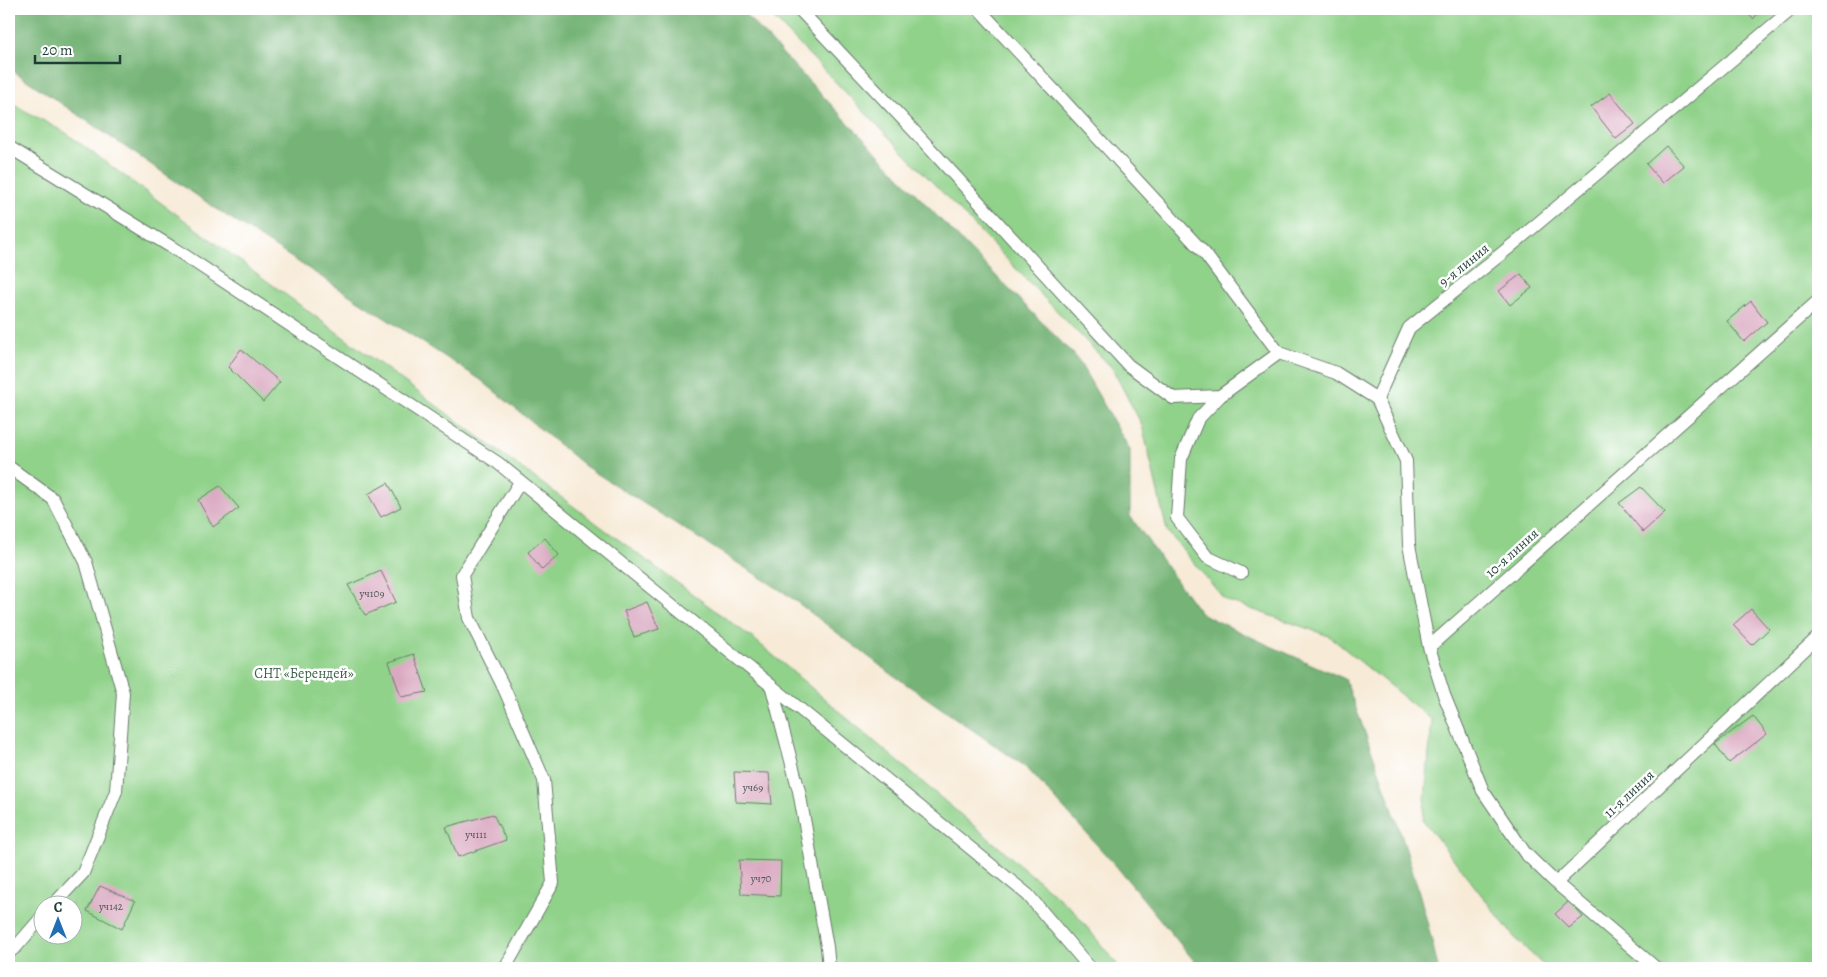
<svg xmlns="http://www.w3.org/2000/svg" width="1827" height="977" viewBox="0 0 1827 977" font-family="Alegreya,serif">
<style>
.green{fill:#90d28a;stroke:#58885f;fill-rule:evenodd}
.forest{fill:#74b476;stroke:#4a7855}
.building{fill:#daa9c1}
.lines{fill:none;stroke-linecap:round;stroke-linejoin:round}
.service-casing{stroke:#6b7a6d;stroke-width:14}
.service{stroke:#fff;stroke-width:12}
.labels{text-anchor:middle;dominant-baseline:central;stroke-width:5;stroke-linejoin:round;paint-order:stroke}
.number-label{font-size:11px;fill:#4e5857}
.street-label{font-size:14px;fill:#1f3d34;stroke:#fff}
.park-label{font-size:14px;fill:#3b624a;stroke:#fff}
</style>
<rect width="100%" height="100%" fill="#fff"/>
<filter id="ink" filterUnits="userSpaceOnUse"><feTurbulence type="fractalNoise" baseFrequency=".02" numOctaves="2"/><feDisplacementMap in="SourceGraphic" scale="10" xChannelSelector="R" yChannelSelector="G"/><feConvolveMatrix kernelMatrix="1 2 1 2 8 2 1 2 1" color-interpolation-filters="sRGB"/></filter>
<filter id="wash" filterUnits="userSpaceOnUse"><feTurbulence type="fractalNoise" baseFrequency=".0096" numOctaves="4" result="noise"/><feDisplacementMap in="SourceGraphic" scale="20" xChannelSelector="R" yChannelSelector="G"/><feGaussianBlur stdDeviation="1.12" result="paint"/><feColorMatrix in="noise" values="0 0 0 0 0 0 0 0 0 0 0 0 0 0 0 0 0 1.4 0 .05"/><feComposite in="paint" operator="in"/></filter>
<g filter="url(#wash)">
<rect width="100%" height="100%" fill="#f7ead6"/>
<path class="green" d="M 765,9 L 1818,9 L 1818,968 L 1546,968 L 1515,938 L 1423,820 L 1432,720 L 1329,636 L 1225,600 L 1167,531 L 1142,425 L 1112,368 Z
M 9,102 L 66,133 L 755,640 L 1073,910 L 1120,968 L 9,968 ZM 42,904 L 72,904 L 72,934 L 42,934 Z"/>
<path class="forest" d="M 9,9 L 740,9 L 936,215 L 1077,358 L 1130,450 L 1130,516 L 1200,613 L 1268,645 L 1345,679 C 1380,773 1417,869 1438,968 L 1200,968 L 1117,867 L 1026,767 L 886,670 L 785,593 L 585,466 L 481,380 L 227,216 L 9,68 Z"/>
<g id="blocks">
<path class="building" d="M 1743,9 L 1763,9 L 1753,19 Z
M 1610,93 L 1635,124 L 1616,139 L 1591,107 Z
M 1666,146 L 1684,166 L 1663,183 L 1646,164 Z
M 1521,274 L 1532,288 L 1510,305 L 1499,291 Z
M 1751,301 L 1767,322 L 1744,342 L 1727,321 Z
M 241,349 L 280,382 L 263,402 L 228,367 Z
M 388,483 L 401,507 L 381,517 L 368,494 Z
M 220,486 L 239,508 L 213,527 L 198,500 Z
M 1641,487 L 1665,512 L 1643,532 L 1619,503 Z
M 545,538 L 559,555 L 542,570 L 528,552 Z
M 381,571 L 396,602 L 365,615 L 348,585 Z
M 647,602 L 659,629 L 634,637 L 624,611 Z
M 1751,609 L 1769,629 L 1752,645 L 1733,625 Z
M 414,654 L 427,692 L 401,697 L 389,662 Z
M 1753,716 L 1767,734 L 1729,763 L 1715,744 Z
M 734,772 L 769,773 L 772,804 L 736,802 Z
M 493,814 L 506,840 L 458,857 L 446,827 Z
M 739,860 L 781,861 L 780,896 L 741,894 Z
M 100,886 L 135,901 L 122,929 L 87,911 Z
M 1569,901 L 1583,917 L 1569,928 L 1555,914 Z"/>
</g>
</g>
<g filter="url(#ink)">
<use href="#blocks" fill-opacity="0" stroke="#6b7a6d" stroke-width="1"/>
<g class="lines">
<g class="service-casing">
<path id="service" d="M 799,9 L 914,131 L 1128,365 L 1173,398 L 1220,396
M 979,9 L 1205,254 L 1279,353 L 1336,373 L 1377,399
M 9,147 L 181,253 L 498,463 L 1028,895 L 1090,968
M 9,467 L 53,499 L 86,562 L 123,693 L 116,791 L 83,873 L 54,904
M 1241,573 L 1207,557 L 1177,518 L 1181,459 L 1198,419 L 1220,396 L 1279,353
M 1429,647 L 1409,545 L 1406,461 L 1377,399 L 1409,328 L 1511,246 L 1792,9
M 772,688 L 799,791 L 827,947 L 829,968
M 1556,883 L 1525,853 L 1483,791 L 1444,695 L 1429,647 L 1818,301
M 9,952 L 16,947 L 42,917
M 505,968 L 553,883 L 544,780 L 504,688 L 469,618 L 462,575 L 520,482
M 1656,968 L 1556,883 L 1818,637"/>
</g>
<use href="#service" class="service"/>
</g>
</g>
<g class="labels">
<g class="number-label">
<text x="372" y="593">уч109</text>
<text x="753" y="787">уч69</text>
<text x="476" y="834">уч111</text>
<text x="761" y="878">уч70</text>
<text x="111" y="906">уч142</text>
</g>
<g class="street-label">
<text transform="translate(1464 265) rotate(-39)">9-я линия</text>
<text transform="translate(1512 553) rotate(-42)">10-я линия</text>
<text transform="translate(1629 794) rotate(-43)">11-я линия</text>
</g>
<g class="park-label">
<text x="304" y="673">СНТ «Берендей»</text>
</g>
</g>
<rect width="1827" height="977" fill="none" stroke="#fff" stroke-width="30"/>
<g transform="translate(58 920)"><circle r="24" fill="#ffffff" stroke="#a5b1ae"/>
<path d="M0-4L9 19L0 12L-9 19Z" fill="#1f6fb2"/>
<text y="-8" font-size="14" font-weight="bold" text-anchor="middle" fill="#1f3d34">С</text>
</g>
<path d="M35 55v8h85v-8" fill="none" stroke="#1f3d34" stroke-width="2.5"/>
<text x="42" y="55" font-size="15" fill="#1f3d34" stroke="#ffffff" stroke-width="4" paint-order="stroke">20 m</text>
</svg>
